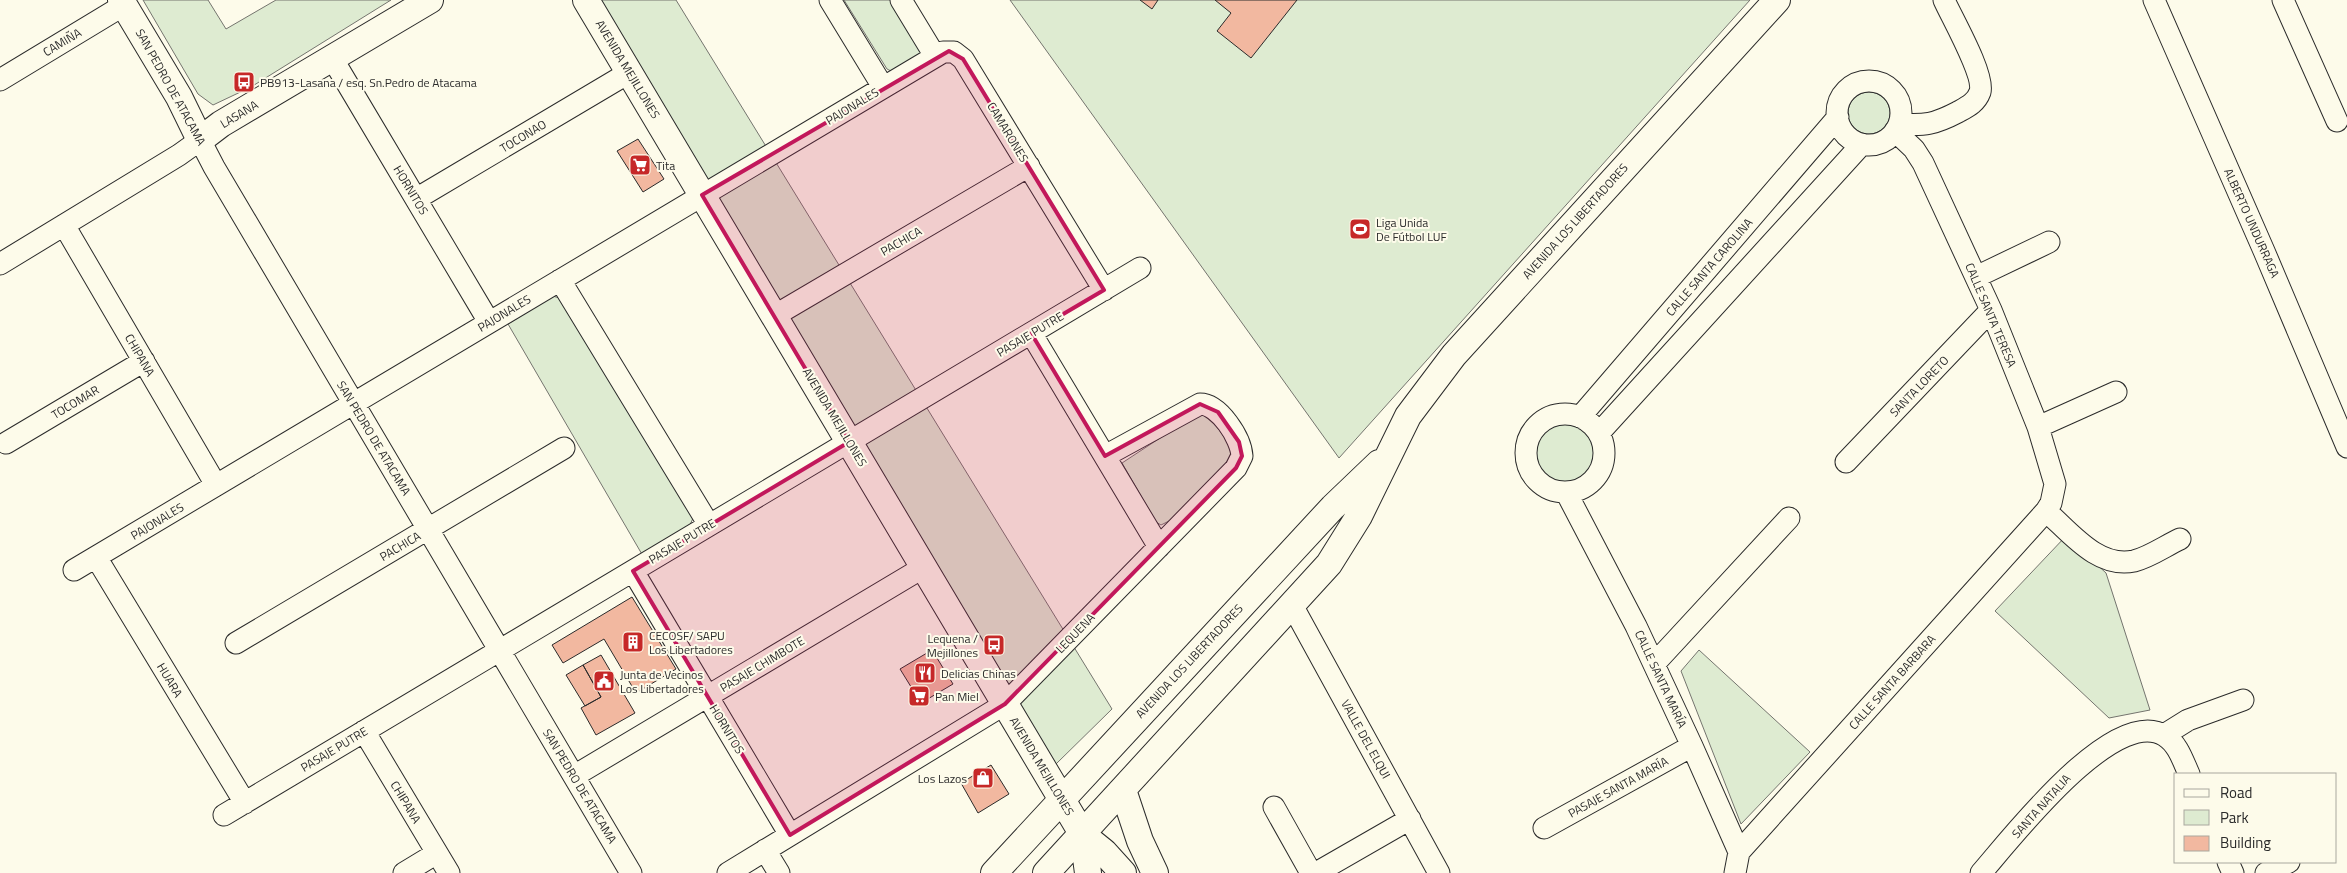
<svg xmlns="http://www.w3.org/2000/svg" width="2347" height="873" viewBox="0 0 2347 873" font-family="'Titillium Web',sans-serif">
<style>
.green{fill:#deebd1;stroke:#74746e}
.building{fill:#f2b8a0;stroke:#2b2b2b}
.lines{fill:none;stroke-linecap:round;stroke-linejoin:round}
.minor-casing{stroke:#2b2b2b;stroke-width:23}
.tertiary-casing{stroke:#2b2b2b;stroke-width:28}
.minor{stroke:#fdfbea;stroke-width:21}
.tertiary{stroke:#fdfbea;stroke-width:26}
.marked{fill:#c2185b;fill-opacity:0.2;stroke:#c2185b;stroke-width:4;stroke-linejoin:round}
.labels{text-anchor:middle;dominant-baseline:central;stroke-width:4;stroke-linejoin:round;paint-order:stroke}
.street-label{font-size:12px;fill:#2b2b2b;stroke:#fdfbea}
.poi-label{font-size:12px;fill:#2b2b2b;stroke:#fdfbea;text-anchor:start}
</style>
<rect width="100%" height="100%" fill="#fdfbea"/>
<path class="green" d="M 143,0 L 208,0 L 226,29 L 276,0 L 391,0 L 251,87 L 213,105 L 198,94 Z
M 594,0 L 676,0 L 1112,709 L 1056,764 Z
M 844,0 L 893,0 L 923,50 L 922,57 L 895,73 L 887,69 Z
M 1010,0 L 1750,0 L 1339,458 Z
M1848 113a21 21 0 1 1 42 0a21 21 0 1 1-42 0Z
M 553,296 L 562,299 L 694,516 L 689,527 L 643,556 L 508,324 Z
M 1195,415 L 1208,415 L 1228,442 L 1231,453 L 1225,465 L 1169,521 L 1161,525 L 1156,522 L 1122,463 Z
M1533 453a32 32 0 1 1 64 0a32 32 0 1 1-64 0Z
M 2066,536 L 2106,573 L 2150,710 L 2109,718 L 1995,611 Z
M 1699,650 L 1810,752 L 1741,824 L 1681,671 Z"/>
<path class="building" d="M 1140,0 L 1158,0 L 1152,9 Z
M 1215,0 L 1297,0 L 1251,58 L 1217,31 L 1231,13 Z
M 638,139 L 664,179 L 643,192 L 617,151 Z
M 632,597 L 676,669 L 636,693 L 604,639 L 563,663 L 552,645 Z
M 932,650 L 953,684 L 921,703 L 900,669 Z
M 601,655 L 635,713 L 596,735 L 581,708 L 601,697 L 583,665 Z
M 583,665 L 601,697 L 585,706 L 566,675 Z
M 991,765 L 1009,794 L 978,813 L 961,783 Z"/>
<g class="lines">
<g class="minor-casing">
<path id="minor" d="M 830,0 L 883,87
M 901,0 L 935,56
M 2154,0 L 2264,251 L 2347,447
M 2283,0 L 2337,121
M 332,58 L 489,322
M 0,80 L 124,5
M1837 113a32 32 0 1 1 64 0a32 32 0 1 1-64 0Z
M 1899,124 C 1925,126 1935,124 1958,112 C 1967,107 1976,103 1980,92 C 1985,75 1952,18 1944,0
M 416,199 L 630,72
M 64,225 L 216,485
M 0,264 L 179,155 L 200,140 L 214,167 L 631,873
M 1976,277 L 2049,242
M 560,280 L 709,525
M 774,316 L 1029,166
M 1031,333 L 1159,547
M1526 453a39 39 0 1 1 78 0a39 39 0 1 1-78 0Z
M 1580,417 L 1838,117
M 2038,427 L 2116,392
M 1599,433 L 1862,144
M 6,443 L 144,361
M 1846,462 L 1991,310
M 1566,492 L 1636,626 L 1692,746 L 1739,852 L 1735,873
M 2046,511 C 2070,532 2098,569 2134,561 C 2150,557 2165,546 2180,539
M 96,557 L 245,803
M 74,570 L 943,52 L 954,52 L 963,59 L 1104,290
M 633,571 L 790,835
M 1292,605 L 1439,873
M 236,643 L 564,448
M 1655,663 L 1789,518
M 364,731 L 449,873
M 2164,735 L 2188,720 L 2243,700
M 574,776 L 924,567
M 1274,807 L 1311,873
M 224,815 L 1140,268
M 1544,828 L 1692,746
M 765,850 L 779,873
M 1739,852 L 2046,511 L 2051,503 L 2055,484 L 2038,427 L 1991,310 L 1923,163 L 1914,149 L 1895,131
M 2228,862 L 2233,873
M 404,873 L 437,853
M 728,873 L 1005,704 L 1236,468 L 1242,456 C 1241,438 1219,404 1200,404 L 1105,456
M 1316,873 L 1410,819
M 1981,873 C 2010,840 2115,703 2165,736 C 2178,744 2183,761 2189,774
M 2266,873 L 2289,862"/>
</g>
<g class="tertiary-casing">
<path id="tertiary" d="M 121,0 L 179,97 L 200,140 L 221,124 L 430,0
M 586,0 L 1083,835 L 1088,873
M 1123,790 L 1140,841 L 1155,873
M 1083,835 L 1104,852 L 1123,873
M 994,873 L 1333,507 L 1379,463
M 1046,873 L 1329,564 L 1359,516 L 1408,416 L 1454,355 L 1777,0"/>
</g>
<use href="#minor" class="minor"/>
<use href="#tertiary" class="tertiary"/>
</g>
<path class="marked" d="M 949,51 L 963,59 L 1104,290 L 1031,333 L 1105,456 L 1200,404 L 1218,412 L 1239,442 L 1242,456 L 1236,468 L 1005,704 L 790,835 L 633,571 L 849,442 L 702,195 Z"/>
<defs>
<g id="bus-square" transform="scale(1.125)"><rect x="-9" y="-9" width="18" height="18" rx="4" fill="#c62828" stroke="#fdfbea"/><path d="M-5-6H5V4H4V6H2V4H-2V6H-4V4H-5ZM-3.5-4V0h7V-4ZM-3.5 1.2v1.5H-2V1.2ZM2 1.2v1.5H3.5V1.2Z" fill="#fff"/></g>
<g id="supermarket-square" transform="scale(1.125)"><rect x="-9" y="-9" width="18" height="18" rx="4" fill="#c62828" stroke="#fdfbea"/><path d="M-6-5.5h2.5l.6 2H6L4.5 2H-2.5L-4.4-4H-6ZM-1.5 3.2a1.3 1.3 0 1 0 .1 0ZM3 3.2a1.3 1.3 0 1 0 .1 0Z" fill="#fff"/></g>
<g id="stadium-square" transform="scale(1.125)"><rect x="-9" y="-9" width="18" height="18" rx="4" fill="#c62828" stroke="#fdfbea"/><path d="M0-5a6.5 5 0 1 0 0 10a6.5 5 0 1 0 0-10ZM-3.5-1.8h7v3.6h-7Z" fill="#fff"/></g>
<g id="building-square" transform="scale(1.125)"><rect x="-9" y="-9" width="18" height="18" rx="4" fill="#c62828" stroke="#fdfbea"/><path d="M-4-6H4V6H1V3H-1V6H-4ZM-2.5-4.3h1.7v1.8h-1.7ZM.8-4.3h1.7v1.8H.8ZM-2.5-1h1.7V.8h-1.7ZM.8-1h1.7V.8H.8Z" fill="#fff"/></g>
<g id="restaurant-square" transform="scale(1.125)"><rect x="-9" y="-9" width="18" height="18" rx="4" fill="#c62828" stroke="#fdfbea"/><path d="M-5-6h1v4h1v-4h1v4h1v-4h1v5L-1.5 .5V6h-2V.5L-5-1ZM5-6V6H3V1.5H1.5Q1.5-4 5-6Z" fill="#fff"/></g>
<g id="civic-square" transform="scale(1.125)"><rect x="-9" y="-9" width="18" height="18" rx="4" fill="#c62828" stroke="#fdfbea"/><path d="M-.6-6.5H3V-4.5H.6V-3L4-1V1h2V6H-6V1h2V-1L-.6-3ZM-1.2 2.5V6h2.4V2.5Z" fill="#fff"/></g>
<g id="shop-square" transform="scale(1.125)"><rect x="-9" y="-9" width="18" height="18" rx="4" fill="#c62828" stroke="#fdfbea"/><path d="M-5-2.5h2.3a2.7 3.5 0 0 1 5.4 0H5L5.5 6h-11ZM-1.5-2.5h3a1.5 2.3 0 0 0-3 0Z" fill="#fff"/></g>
</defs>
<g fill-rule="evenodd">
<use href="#bus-square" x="244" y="82"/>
<use href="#supermarket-square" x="640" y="165"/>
<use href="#stadium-square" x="1360" y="229"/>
<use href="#building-square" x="633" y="642"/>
<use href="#bus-square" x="994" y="645"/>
<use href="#restaurant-square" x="925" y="673"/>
<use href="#civic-square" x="604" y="681"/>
<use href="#supermarket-square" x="919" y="696"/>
<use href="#shop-square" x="983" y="778"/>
</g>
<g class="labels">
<g class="street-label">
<text transform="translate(62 42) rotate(-31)">CAMIÑA</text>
<text transform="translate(628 69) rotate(59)">AVENIDA MEJILLONES</text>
<text transform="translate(171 87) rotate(61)">SAN PEDRO DE ATACAMA</text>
<text transform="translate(852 106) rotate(-31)">PAJONALES</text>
<text transform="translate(239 114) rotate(-31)">LASANA</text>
<text transform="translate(1008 132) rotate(59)">CAMARONES</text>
<text transform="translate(523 136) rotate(-31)">TOCONAO</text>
<text transform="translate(411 190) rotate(59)">HORNITOS</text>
<text transform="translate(1575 221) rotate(-48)">AVENIDA LOS LIBERTADORES</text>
<text transform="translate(2252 223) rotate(66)">ALBERTO UNDURRAGA</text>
<text transform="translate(901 241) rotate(-30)">PACHICA</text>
<text transform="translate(1709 267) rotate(-49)">CALLE SANTA CAROLINA</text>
<text transform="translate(504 313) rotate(-31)">PAJONALES</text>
<text transform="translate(1991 315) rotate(67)">CALLE SANTA TERESA</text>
<text transform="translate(1030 334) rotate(-31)">PASAJE PUTRE</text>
<text transform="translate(140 355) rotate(60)">CHIPANA</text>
<text transform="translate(1919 386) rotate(-46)">SANTA LORETO</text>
<text transform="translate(75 402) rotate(-31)">TOCOMAR</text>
<text transform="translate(835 417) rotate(59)">AVENIDA MEJILLONES</text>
<text transform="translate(374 438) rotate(59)">SAN PEDRO DE ATACAMA</text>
<text transform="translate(157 521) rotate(-31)">PAJONALES</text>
<text transform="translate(682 541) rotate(-31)">PASAJE PUTRE</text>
<text transform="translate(400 546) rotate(-31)">PACHICA</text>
<text transform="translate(1075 633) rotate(-46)">LEQUENA</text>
<text transform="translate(1189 661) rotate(-47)">AVENIDA LOS LIBERTADORES</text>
<text transform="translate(762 664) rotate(-31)">PASAJE CHIMBOTE</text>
<text transform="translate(1661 679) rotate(65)">CALLE SANTA MARÍA</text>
<text transform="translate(170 680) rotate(59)">HUARA</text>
<text transform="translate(1892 682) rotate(-48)">CALLE SANTA BARBARA</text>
<text transform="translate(727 729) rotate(59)">HORNITOS</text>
<text transform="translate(1366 739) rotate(61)">VALLE DEL ELQUI</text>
<text transform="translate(334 749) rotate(-31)">PASAJE PUTRE</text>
<text transform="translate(1042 766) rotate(59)">AVENIDA MEJILLONES</text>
<text transform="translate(580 786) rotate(59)">SAN PEDRO DE ATACAMA</text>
<text transform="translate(1618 787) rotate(-29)">PASAJE SANTA MARÍA</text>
<text transform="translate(406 802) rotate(59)">CHIPANA</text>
<text transform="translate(2041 806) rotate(-48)">SANTA NATALIA</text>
</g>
<g class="poi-label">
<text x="260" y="82">PB913-Lasana / esq. Sn.Pedro de Atacama</text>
<text x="656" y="165">Tita</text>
<text x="1376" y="222">Liga Unida<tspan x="1376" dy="14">De Fútbol LUF</tspan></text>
<text x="649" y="635">CECOSF/ SAPU<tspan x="649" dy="14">Los Libertadores</tspan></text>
<text x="978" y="638" text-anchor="end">Lequena /<tspan x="978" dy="14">Mejillones</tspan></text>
<text x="941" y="673">Delicias Chinas</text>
<text x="620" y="674">Junta de Vecinos<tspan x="620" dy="14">Los Libertadores</tspan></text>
<text x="935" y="696">Pan Miel</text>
<text x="967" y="778" text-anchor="end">Los Lazos</text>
</g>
</g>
<rect x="2174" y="773" width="162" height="90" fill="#fdfbea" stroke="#a9a89e"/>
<rect x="2184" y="789" width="25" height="8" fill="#fdfbea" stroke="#a9a89e"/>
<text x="2220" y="798" font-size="15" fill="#2b2b2b">Road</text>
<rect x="2184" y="810" width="25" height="15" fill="#deebd1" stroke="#a9a89e"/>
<text x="2220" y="823" font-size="15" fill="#2b2b2b">Park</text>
<rect x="2184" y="836" width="25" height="15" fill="#f2b8a0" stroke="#a9a89e"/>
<text x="2220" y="848" font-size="15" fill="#2b2b2b">Building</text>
</svg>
